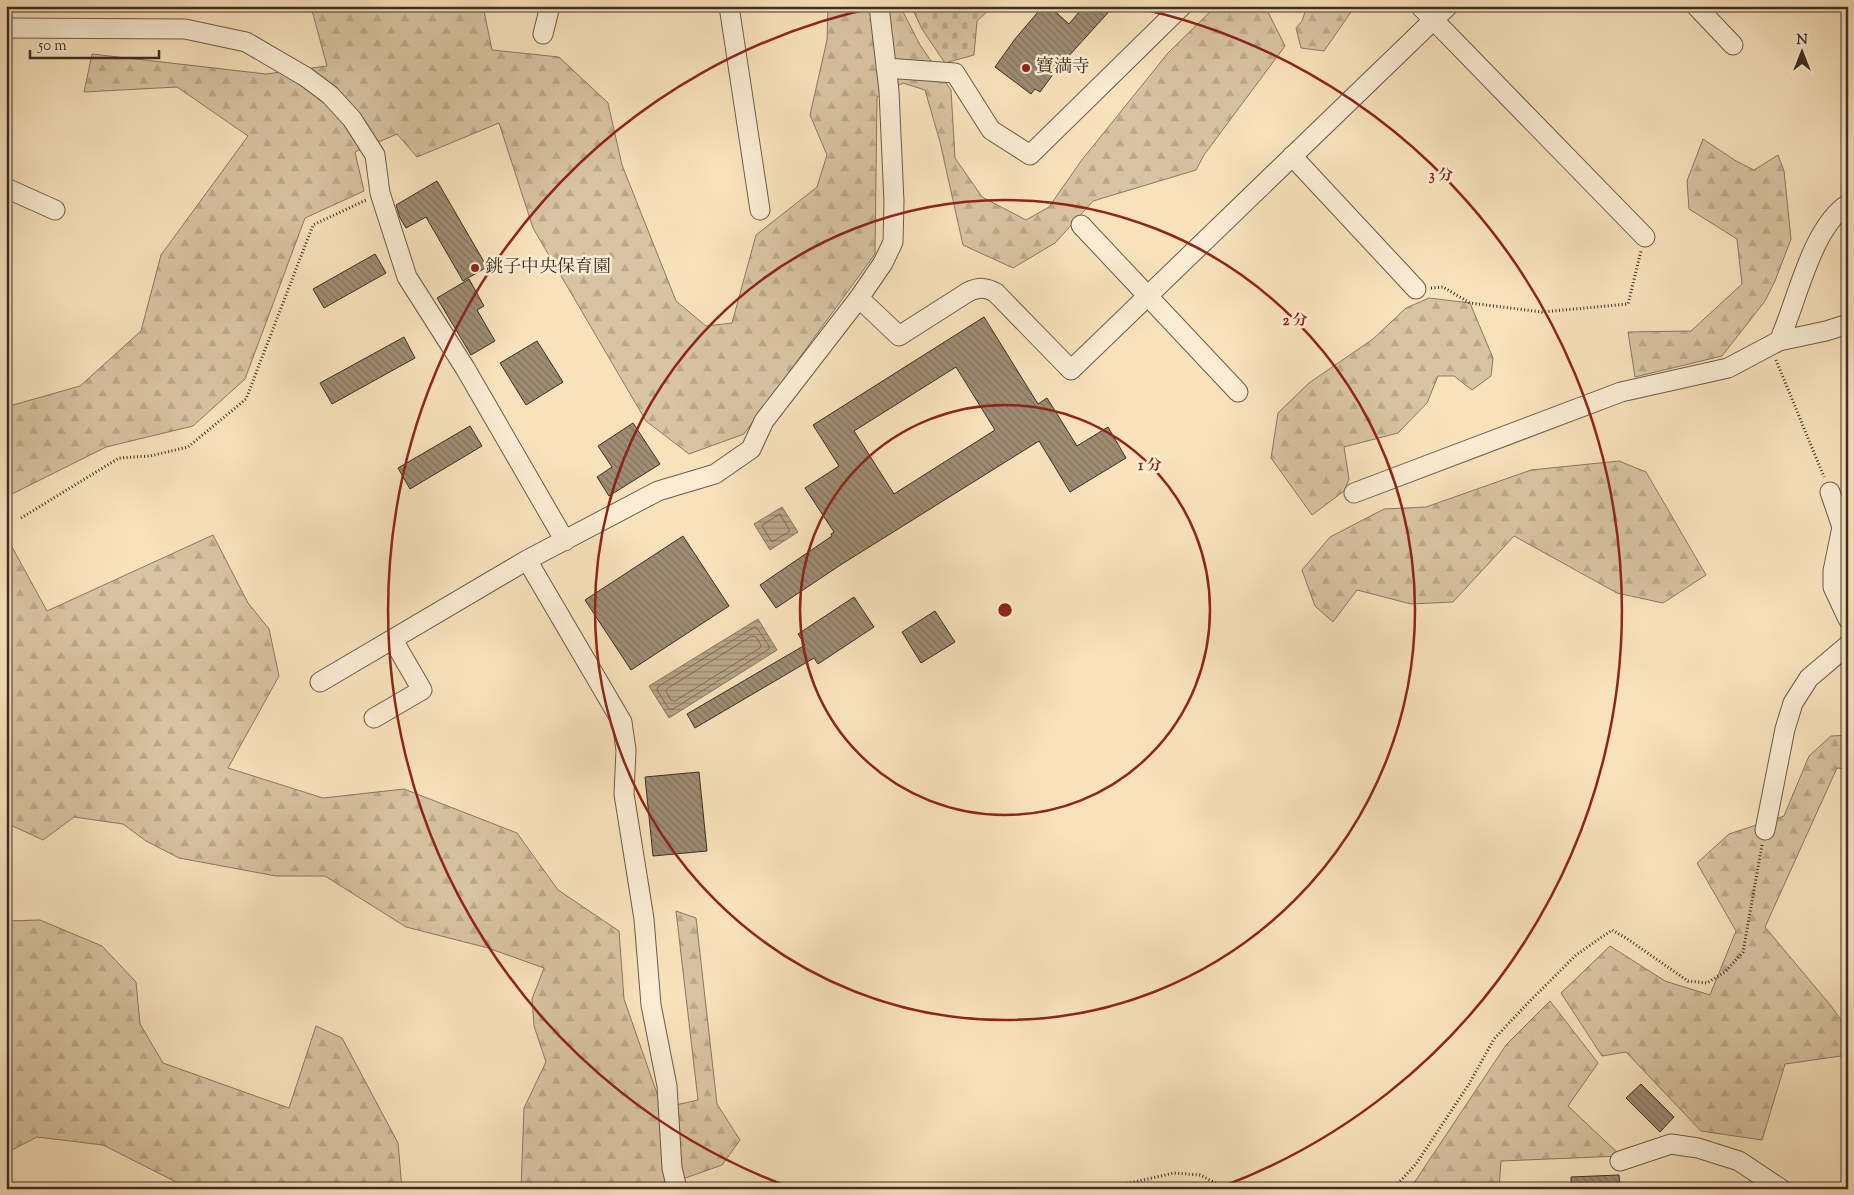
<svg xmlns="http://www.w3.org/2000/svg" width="1854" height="1195" viewBox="0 0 1854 1195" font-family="'Sorts Mill Goudy','Noto Serif JP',serif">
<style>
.forest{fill:url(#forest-firs);stroke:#8a7862}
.cemetery{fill:url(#cemetery-stones);stroke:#8a7862}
.water{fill:url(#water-rules);stroke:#867560}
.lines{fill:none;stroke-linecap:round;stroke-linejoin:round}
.shore{stroke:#7a6a56;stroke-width:1}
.building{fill:url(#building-back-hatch);stroke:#3c2e23;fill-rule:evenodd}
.minor-casing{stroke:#6b5b49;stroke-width:21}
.path{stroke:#3c2e23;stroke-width:3;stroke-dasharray:1 2.5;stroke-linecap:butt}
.minor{stroke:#faecd3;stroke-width:19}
.ring{fill:none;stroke:#8f2418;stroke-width:2.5}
.poi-dot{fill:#8f2418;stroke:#faecd3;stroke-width:2}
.labels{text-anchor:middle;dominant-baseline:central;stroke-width:5;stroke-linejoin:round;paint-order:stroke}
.poi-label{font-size:18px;fill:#3c2e23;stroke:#faecd3;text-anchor:start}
.centre{fill:#8f2418;stroke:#faecd3;stroke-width:2.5}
.ring-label{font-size:15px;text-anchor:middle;font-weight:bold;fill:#8f2418;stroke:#faecd3;stroke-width:5;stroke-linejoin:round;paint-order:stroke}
</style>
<defs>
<pattern id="forest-firs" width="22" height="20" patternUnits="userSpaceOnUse" patternTransform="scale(1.25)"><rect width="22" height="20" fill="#d8c3a2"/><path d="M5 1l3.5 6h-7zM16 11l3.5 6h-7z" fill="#baa88b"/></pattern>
<pattern id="cemetery-stones" width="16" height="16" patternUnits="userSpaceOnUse" patternTransform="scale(1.25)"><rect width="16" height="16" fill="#d8c3a2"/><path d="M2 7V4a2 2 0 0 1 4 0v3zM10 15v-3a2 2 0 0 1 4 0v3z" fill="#baa88b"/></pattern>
<pattern id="water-rules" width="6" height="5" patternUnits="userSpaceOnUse" patternTransform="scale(1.25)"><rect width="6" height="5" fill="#b8a588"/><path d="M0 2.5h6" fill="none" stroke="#97876f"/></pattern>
<pattern id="building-back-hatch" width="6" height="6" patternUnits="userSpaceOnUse" patternTransform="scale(1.25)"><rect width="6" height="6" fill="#9e8c73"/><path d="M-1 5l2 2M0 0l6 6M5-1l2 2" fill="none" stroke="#82735e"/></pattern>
</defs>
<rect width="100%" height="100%" fill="#f8e2bc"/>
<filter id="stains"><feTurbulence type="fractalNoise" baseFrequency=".004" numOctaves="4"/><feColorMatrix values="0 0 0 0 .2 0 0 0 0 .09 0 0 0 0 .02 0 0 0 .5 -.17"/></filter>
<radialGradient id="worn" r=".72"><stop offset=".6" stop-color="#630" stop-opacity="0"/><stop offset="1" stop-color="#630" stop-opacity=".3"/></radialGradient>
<path class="forest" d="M 306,6 L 483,6 L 492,50 L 559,57 L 608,103 L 622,165 L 676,301 L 706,326 L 732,323 L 756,235 L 817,187 L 827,155 L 810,115 L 827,40 L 828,6 L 900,6 L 920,45 L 951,90 L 955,158 L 982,197 L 1026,220 L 1049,207 L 1081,161 L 1168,53 L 1216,6 L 1265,6 L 1285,46 L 1204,155 L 1196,170 L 1093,201 L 1055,243 L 1013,268 L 963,245 L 940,142 L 925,90 L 903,83 L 877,97 L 875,254 L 744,434 L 689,454 L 646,421 L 533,228 L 499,123 L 417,157 L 397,134 L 355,152 L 364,191 L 305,218 L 245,379 L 193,426 L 106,447 L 6,497 L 6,407 L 80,386 L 141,331 L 161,255 L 248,136 L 177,87 L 84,92 L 92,54 L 266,74 L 327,66 L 313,14 Z
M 1307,6 L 1348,6 L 1351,12 L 1324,51 L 1301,48 L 1296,28 L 1302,21 Z
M 1703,139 L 1736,161 L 1754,170 L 1778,155 L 1784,171 L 1791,239 L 1775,281 L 1765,301 L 1722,356 L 1635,377 L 1628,332 L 1691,331 L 1742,284 L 1737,239 L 1689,209 L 1687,181 Z
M 1429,298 L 1470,303 L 1493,358 L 1491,376 L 1472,390 L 1454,376 L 1438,376 L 1427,403 L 1398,433 L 1344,447 L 1349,479 L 1344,491 L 1312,515 L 1271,458 L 1278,413 L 1309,383 L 1373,339 L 1406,308 Z
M 1619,461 L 1646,472 L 1706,575 L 1663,603 L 1617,593 L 1514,536 L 1453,602 L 1411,604 L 1357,590 L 1333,622 L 1315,606 L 1302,570 L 1330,537 L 1384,509 L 1426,507 L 1531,470 Z
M 213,535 L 248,603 L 269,629 L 279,676 L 228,768 L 323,798 L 404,789 L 517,833 L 558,890 L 619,931 L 624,999 L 662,1108 L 698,1100 L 676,911 L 696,918 L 717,1104 L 740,1140 L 722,1165 L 663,1186 L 663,1189 L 521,1189 L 524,1108 L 546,1062 L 534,1026 L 532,999 L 544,968 L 488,948 L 406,927 L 325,876 L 276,876 L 179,858 L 146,841 L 123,824 L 74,817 L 43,840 L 6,823 L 6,536 L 47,611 Z
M 1848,735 L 1848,769 L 1837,768 L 1765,927 L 1831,1006 L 1848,1030 L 1848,1055 L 1785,1064 L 1762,1140 L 1701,1131 L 1626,1052 L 1602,1056 L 1561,993 L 1610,946 L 1665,981 L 1710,995 L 1736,931 L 1697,863 L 1729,834 L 1784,816 L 1809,756 L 1831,736 Z
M 40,920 L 102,946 L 136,982 L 140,1024 L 163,1063 L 289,1108 L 316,1026 L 342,1038 L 398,1143 L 402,1189 L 190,1189 L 103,1145 L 37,1137 L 6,1153 L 6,921 Z
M 1550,1001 L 1598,1063 L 1568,1106 L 1621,1156 L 1501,1161 L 1499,1189 L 1410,1189 L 1506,1045 Z"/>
<path class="cemetery" d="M 911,6 L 993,6 L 977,21 L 974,55 L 945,63 L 922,29 Z"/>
<path class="water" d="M 782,507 L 798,532 L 770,550 L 754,524 Z
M 758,619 L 777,650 L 669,718 L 649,686 Z"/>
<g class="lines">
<path class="shore" d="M 780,514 L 790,531 L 772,542 L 762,526 Z
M 755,627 L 757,628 L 769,646 L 769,649 L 673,709 L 669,709 L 657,690 L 658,687 Z
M 752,636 L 756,637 L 761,645 L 760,648 L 675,701 L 671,700 L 666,692 L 667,689 Z"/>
</g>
<path class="building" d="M 1043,6 L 1049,6 L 1069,24 L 1084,6 L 1114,6 L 1057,69 L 1040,92 L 1035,89 L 1031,94 L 995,67 L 1015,39 Z
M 437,181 L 487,267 L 463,281 L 426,217 L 406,228 L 400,218 L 396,205 Z
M 375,254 L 386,273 L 324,308 L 313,289 Z
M 469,279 L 484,306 L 477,310 L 495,341 L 471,355 L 437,298 Z
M 984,317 L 1038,404 L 1047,398 L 1077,446 L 1108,427 L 1126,458 L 1070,492 L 1039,441 L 842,564 L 776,608 L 760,585 L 832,536 L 831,534 L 834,532 L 805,488 L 839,466 L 813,425 ZM 956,367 L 995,430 L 894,494 L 854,431 Z
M 404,337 L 415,358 L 332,404 L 320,383 Z
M 537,341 L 563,382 L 526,405 L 500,363 Z
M 633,423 L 660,464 L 609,496 L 597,477 L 612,467 L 598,446 Z
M 470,426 L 482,446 L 410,489 L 398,468 Z
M 683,536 L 729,606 L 631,670 L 585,600 Z
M 854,597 L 874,627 L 818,664 L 814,658 L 695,728 L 687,714 L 805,645 L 798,634 Z
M 935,611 L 955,642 L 921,663 L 902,632 Z
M 699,772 L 707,851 L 653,856 L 645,777 Z
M 1641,1084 L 1674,1117 L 1660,1132 L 1626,1098 Z
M 1619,1175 L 1620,1189 L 1571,1189 L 1571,1177 Z"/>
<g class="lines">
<g class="minor-casing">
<path id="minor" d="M 729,6 L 760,210
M 1420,6 L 1645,237
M 1696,6 L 1733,45
M 6,28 L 185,29 L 246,42 L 306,77 L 330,95 L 352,119 L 375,155 L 380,193 L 407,277 L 465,368 L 565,541
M 543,34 L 550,6
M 886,68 L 955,73 L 991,130 L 1030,155 L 1182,6
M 1292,156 L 1416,289
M 6,188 L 55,210
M 1081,225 L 1238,392
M 859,298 L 899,336 L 968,292 C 979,287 986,287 996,293 L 1071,370 L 1448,6
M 1779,341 C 1797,302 1811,228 1848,204
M 1830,492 L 1842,527 L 1833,571 L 1833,587 L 1848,619
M 1354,493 L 1621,392 L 1728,368 L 1779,341 L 1826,331 L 1848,324
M 527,560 L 622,722 L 626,750 L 624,794 L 644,919 L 651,1005 L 667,1086 L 672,1168 L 677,1189
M 320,682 L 527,560 L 658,491 L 715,474 L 751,449 L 764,421 L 859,298 L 883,263 L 893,242 L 894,202 L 889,91 L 879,6
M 374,718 L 422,690 L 393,640
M 1765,830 L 1785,729 L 1793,703 L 1809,678 L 1848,645
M 1620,1161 L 1671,1144 L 1698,1148 L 1739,1161 L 1781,1189"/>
</g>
<path class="path" d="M 1431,288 L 1443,287 L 1470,303 L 1542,312 L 1628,304 L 1641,251
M 1776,360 L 1824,477
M 21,518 L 119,458 L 150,456 L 188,447 L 246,399 L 313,225 L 366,200
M 1103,1189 L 1174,1173 L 1200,1175 L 1228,1189
M 1393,1189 L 1416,1164 L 1469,1084 L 1494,1039 L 1527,1004 L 1576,955 L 1612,930 L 1626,938 L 1688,981 L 1707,983 L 1725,972 L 1743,952 L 1762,845"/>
<use href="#minor" class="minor"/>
</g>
<g class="ring">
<circle cx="1005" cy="610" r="205"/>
<circle cx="1005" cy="610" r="410"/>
<path d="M789 1187A616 616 0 0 1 882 6M1128 6A616 616 0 0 1 1221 1187"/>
</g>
<g class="poi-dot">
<circle cx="1026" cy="68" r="5"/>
<circle cx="475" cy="268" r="5"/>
</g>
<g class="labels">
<g class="poi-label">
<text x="1036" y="68">寶満寺</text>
<text x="485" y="268">銚子中央保育園</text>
</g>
</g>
<circle cx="1005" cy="610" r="8" class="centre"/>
<g class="ring-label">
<text x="1441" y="180">3 分</text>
<text x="1295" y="325">2 分</text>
<text x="1150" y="470">1 分</text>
</g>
<rect width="1854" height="1195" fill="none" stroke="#f8e2bc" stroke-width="25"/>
<rect x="8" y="8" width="1839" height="1180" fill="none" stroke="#3c2e23" stroke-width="2.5"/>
<rect x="12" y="12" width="1829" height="1170" fill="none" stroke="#3c2e23"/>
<g transform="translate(1802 52)" stroke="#faecd3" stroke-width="4" paint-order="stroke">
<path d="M0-4L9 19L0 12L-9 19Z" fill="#3c2e23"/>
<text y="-8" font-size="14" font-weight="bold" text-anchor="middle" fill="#3c2e23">N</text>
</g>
<path d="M30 50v8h129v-8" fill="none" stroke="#3c2e23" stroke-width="2.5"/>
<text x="38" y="50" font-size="15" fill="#3c2e23" stroke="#faecd3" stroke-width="4" paint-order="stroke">50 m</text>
<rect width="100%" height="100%" filter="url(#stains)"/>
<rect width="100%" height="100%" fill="url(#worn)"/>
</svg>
